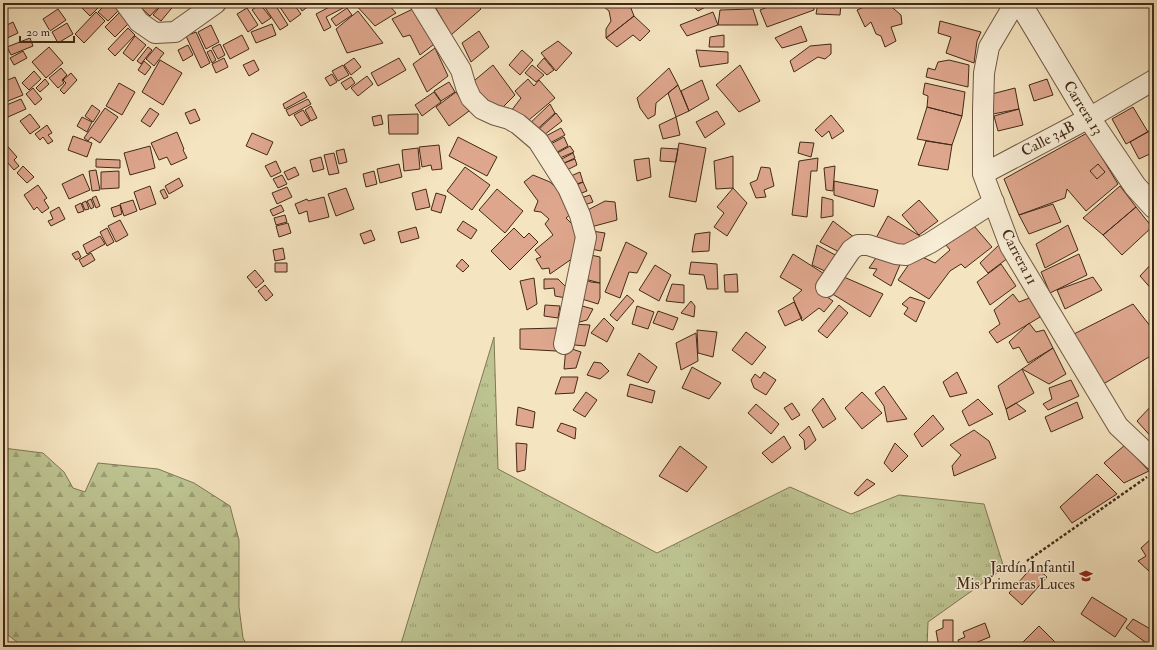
<svg xmlns="http://www.w3.org/2000/svg" width="1157" height="650" viewBox="0 0 1157 650" font-family="'IM FELL Double Pica',serif">
<style>
.grass{fill:url(#grass-tufts);stroke:#807754}
.forest{fill:url(#forest-firs);stroke:#807754}
.building{fill:#dea68d;stroke:#422a17}
.lines{fill:none;stroke-linecap:round;stroke-linejoin:round}
.minor-casing{stroke:#6f5841;stroke-width:22}
.tertiary-casing{stroke:#6f5841;stroke-width:24}
.path{stroke:#422a17;stroke-width:2.5;stroke-dasharray:3 2;stroke-linecap:butt}
.minor{stroke:#f8edd6;stroke-width:20}
.tertiary{stroke:#f8edd6;stroke-width:22}
.labels{text-anchor:middle;dominant-baseline:central;stroke-width:3;stroke-linejoin:round;paint-order:stroke}
.street-label{font-size:15px;fill:#422a17;stroke:#f8edd6}
.poi-label{font-size:15px;fill:#422a17;stroke:#f8edd6;text-anchor:end}
</style>
<defs>
<pattern id="grass-tufts" width="24" height="20" patternUnits="userSpaceOnUse"><rect width="24" height="20" fill="#bdc491"/><path d="M3 7l-1-3M5 7V3M7 7l1-3M15 17l-1-3M17 17v-4M19 17l1-3" fill="none" stroke="#9b9f75"/></pattern>
<pattern id="forest-firs" width="22" height="20" patternUnits="userSpaceOnUse"><rect width="22" height="20" fill="#bdc491"/><path d="M5 1l3.5 6h-7zM16 11l3.5 6h-7z" fill="#9b9f75"/></pattern>
</defs>
<rect width="100%" height="100%" fill="#f5e4c0"/>
<filter id="stains"><feTurbulence type="fractalNoise" baseFrequency=".005" numOctaves="4"/><feColorMatrix values="0 0 0 0 .2 0 0 0 0 .09 0 0 0 0 .02 0 0 0 .5 -.17"/></filter>
<radialGradient id="worn" r=".72"><stop offset=".6" stop-color="#630" stop-opacity="0"/><stop offset="1" stop-color="#630" stop-opacity=".3"/></radialGradient>
<path class="grass" d="M 494,337 L 498,469 L 657,553 L 790,487 L 851,514 L 899,495 L 984,504 L 1004,568 L 928,622 L 927,647 L 400,647 Z"/>
<path class="forest" d="M 3,448 L 43,453 L 64,472 L 73,488 L 85,492 L 98,463 L 158,469 L 194,483 L 230,506 L 239,540 L 239,607 L 243,638 L 248,647 L 15,647 L 17,642 L 3,631 Z"/>
<path class="building" d="M 86,3 L 95,3 L 99,7 L 90,16 L 82,8 Z
M 107,3 L 113,3 L 120,9 L 108,21 L 98,12 Z
M 136,3 L 162,3 L 150,16 Z
M 163,3 L 176,3 L 161,21 L 153,15 Z
M 262,3 L 274,3 L 288,25 L 280,30 Z
M 277,3 L 293,3 L 301,14 L 290,22 Z
M 297,3 L 313,3 L 302,11 Z
M 337,3 L 343,3 L 345,7 L 326,17 L 331,27 L 324,31 L 316,14 Z
M 354,3 L 387,3 L 396,13 L 375,26 Z
M 433,3 L 475,3 L 481,9 L 451,35 Z
M 599,3 L 629,3 L 634,16 L 606,38 L 606,29 L 611,21 L 609,11 Z
M 690,3 L 713,3 L 698,11 Z
M 778,3 L 814,3 L 814,10 L 767,27 L 760,10 Z
M 818,3 L 841,3 L 840,15 L 816,14 Z
M 873,3 L 887,3 L 901,15 L 902,24 L 891,27 L 896,41 L 885,47 L 881,36 L 876,34 L 871,22 L 865,27 L 857,10 Z
M 260,4 L 271,18 L 262,24 L 252,10 Z
M 417,7 L 438,41 L 420,55 L 410,35 L 403,37 L 392,19 Z
M 247,8 L 258,25 L 248,32 L 237,14 Z
M 347,8 L 352,15 L 336,26 L 331,19 Z
M 58,9 L 66,20 L 50,31 L 43,19 Z
M 753,9 L 758,25 L 718,25 L 720,10 Z
M 121,11 L 131,21 L 115,37 L 105,27 Z
M 358,11 L 383,43 L 347,53 L 336,29 Z
M 96,12 L 105,21 L 84,43 L 75,34 Z
M 713,12 L 718,25 L 687,36 L 680,25 Z
M 634,16 L 650,31 L 640,41 L 633,35 L 617,47 L 606,38 Z
M 940,21 L 981,32 L 977,41 L 974,63 L 946,53 L 951,37 L 938,33 Z
M 13,22 L 18,33 L 3,40 L 3,27 Z
M 67,23 L 73,34 L 58,43 L 52,32 Z
M 272,24 L 276,35 L 256,43 L 251,32 Z
M 211,25 L 219,42 L 206,49 L 198,32 Z
M 801,26 L 807,41 L 782,48 L 775,38 Z
M 128,28 L 135,35 L 115,56 L 108,49 Z
M 479,31 L 489,47 L 471,62 L 462,43 Z
M 196,32 L 210,63 L 201,68 L 186,36 Z
M 242,35 L 249,49 L 230,59 L 223,45 Z
M 724,35 L 724,47 L 709,47 L 710,37 Z
M 135,36 L 146,45 L 133,61 L 123,53 Z
M 30,38 L 33,46 L 11,55 L 7,47 Z
M 558,41 L 572,53 L 556,71 L 541,53 Z
M 220,44 L 225,55 L 218,59 L 212,48 Z
M 831,44 L 831,54 L 825,59 L 818,57 L 794,72 L 790,61 L 810,46 Z
M 188,45 L 193,55 L 183,61 L 178,50 Z
M 49,47 L 63,63 L 46,78 L 32,62 Z
M 148,47 L 152,50 L 141,64 L 137,61 Z
M 156,47 L 164,53 L 154,66 L 146,59 Z
M 435,48 L 448,76 L 427,92 L 413,64 Z
M 211,50 L 216,60 L 212,63 L 207,52 Z
M 522,50 L 533,60 L 520,75 L 509,65 Z
M 696,50 L 728,52 L 728,63 L 700,67 Z
M 23,51 L 27,58 L 14,65 L 10,58 Z
M 224,58 L 228,67 L 216,73 L 212,64 Z
M 354,58 L 361,67 L 351,75 L 344,65 Z
M 399,58 L 406,70 L 378,86 L 371,73 Z
M 544,58 L 554,70 L 547,75 L 537,66 Z
M 160,60 L 182,73 L 163,105 L 142,92 Z
M 254,60 L 259,70 L 249,76 L 243,65 Z
M 949,60 L 969,65 L 968,87 L 926,77 L 928,68 L 935,70 L 938,62 Z
M 144,61 L 151,67 L 145,75 L 138,70 Z
M 343,65 L 349,75 L 338,81 L 332,71 Z
M 493,65 L 515,95 L 500,110 L 469,85 Z
M 532,65 L 544,75 L 536,82 L 525,73 Z
M 740,65 L 760,101 L 739,112 L 716,85 Z
M 61,68 L 67,75 L 62,80 L 64,83 L 58,88 L 49,78 Z
M 669,68 L 678,85 L 656,103 L 655,115 L 648,119 L 640,108 L 637,98 Z
M 34,71 L 41,79 L 29,90 L 22,83 Z
M 71,73 L 77,80 L 64,94 L 60,90 L 66,83 L 63,80 Z
M 332,74 L 337,82 L 330,86 L 325,78 Z
M 367,76 L 373,84 L 358,96 L 351,88 Z
M 15,77 L 23,95 L 3,103 L 3,82 Z
M 351,77 L 355,83 L 346,90 L 341,83 Z
M 45,79 L 49,84 L 40,92 L 36,88 Z
M 528,79 L 534,86 L 539,80 L 555,98 L 523,125 L 508,115 L 521,98 L 515,91 Z
M 1047,79 L 1053,95 L 1034,101 L 1029,85 Z
M 702,80 L 709,99 L 689,111 L 681,91 Z
M 449,82 L 455,92 L 441,101 L 434,91 Z
M 119,83 L 135,92 L 122,115 L 106,106 Z
M 925,83 L 965,92 L 962,116 L 927,107 L 928,96 L 923,94 Z
M 678,85 L 689,111 L 676,117 L 668,93 Z
M 33,88 L 42,99 L 35,105 L 26,94 Z
M 1015,88 L 1019,109 L 993,114 L 988,95 Z
M 304,92 L 307,97 L 285,109 L 283,104 Z
M 434,92 L 441,102 L 422,116 L 415,105 Z
M 456,92 L 469,111 L 449,126 L 436,107 Z
M 21,99 L 26,109 L 8,117 L 4,106 Z
M 308,99 L 311,104 L 289,116 L 286,110 Z
M 550,104 L 555,113 L 532,134 L 525,128 Z
M 92,105 L 100,111 L 93,122 L 85,116 Z
M 311,106 L 317,118 L 311,121 L 305,110 Z
M 927,107 L 962,116 L 952,145 L 917,139 Z
M 1133,107 L 1148,132 L 1126,144 L 1112,119 Z
M 105,108 L 118,117 L 100,143 L 91,137 L 88,141 L 84,138 Z
M 150,108 L 159,114 L 150,127 L 141,121 Z
M 195,109 L 200,120 L 190,124 L 185,113 Z
M 1019,109 L 1023,125 L 998,131 L 994,116 Z
M 303,110 L 310,121 L 301,126 L 294,115 Z
M 717,111 L 725,124 L 705,138 L 696,122 Z
M 556,113 L 562,121 L 539,139 L 534,134 Z
M 30,114 L 40,127 L 30,134 L 20,121 Z
M 418,114 L 418,134 L 389,134 L 388,115 Z
M 381,115 L 383,124 L 374,126 L 372,117 Z
M 831,115 L 844,131 L 832,139 L 829,131 L 822,137 L 815,130 Z
M 82,117 L 92,122 L 87,132 L 77,126 Z
M 676,117 L 680,135 L 663,139 L 659,125 Z
M 47,125 L 52,133 L 48,135 L 53,141 L 48,144 L 43,137 L 40,140 L 35,134 Z
M 561,128 L 565,135 L 548,144 L 544,137 Z
M 1154,128 L 1154,152 L 1139,159 L 1130,142 Z
M 177,132 L 184,149 L 183,150 L 187,158 L 171,165 L 167,157 L 159,160 L 151,143 Z
M 252,133 L 273,142 L 267,155 L 246,146 Z
M 1087,133 L 1118,184 L 1086,211 L 1067,189 L 1065,198 L 1019,215 L 1004,179 Z
M 73,136 L 92,143 L 87,157 L 68,150 Z
M 458,137 L 497,157 L 487,176 L 449,156 Z
M 564,137 L 568,146 L 550,156 L 545,147 Z
M 3,141 L 17,157 L 14,160 L 19,166 L 14,170 L 8,163 L 6,165 L 3,162 Z
M 926,141 L 952,145 L 948,170 L 918,165 Z
M 800,142 L 814,143 L 811,157 L 798,153 Z
M 679,143 L 706,148 L 696,202 L 669,197 Z
M 439,145 L 442,169 L 432,170 L 431,165 L 422,167 L 419,147 Z
M 150,146 L 155,168 L 130,175 L 124,153 Z
M 570,146 L 574,152 L 553,161 L 550,157 Z
M 418,148 L 420,169 L 404,171 L 402,150 Z
M 661,148 L 678,149 L 676,162 L 660,161 Z
M 344,149 L 347,162 L 339,164 L 336,151 Z
M 334,153 L 339,173 L 329,175 L 324,155 Z
M 573,153 L 575,158 L 560,165 L 558,161 Z
M 733,156 L 733,188 L 716,189 L 714,161 Z
M 321,157 L 324,169 L 313,172 L 310,160 Z
M 649,158 L 651,177 L 637,181 L 634,160 Z
M 818,158 L 817,171 L 811,171 L 807,217 L 792,215 L 799,161 Z
M 96,159 L 120,160 L 120,168 L 96,167 Z
M 575,159 L 577,165 L 567,170 L 559,165 Z
M 276,161 L 281,172 L 271,177 L 265,166 Z
M 399,164 L 402,177 L 380,183 L 377,169 Z
M 1098,164 L 1105,172 L 1097,179 L 1090,171 Z
M 23,166 L 34,177 L 27,183 L 17,173 Z
M 835,166 L 833,191 L 826,190 L 824,168 Z
M 295,167 L 299,175 L 288,180 L 284,172 Z
M 465,167 L 490,185 L 472,210 L 447,191 Z
M 761,167 L 770,168 L 774,186 L 764,190 L 766,197 L 756,198 L 750,183 L 757,180 Z
M 96,170 L 100,190 L 92,191 L 89,171 Z
M 119,171 L 119,188 L 101,189 L 101,172 Z
M 374,171 L 377,184 L 366,187 L 363,174 Z
M 580,172 L 583,182 L 567,187 L 564,179 Z
M 83,174 L 90,190 L 69,199 L 62,184 Z
M 282,175 L 287,184 L 278,188 L 273,179 Z
M 533,175 L 550,182 L 559,190 L 571,214 L 566,218 L 576,228 L 576,256 L 550,274 L 549,268 L 542,269 L 536,259 L 541,257 L 535,250 L 553,235 L 545,224 L 549,219 L 541,212 L 534,211 L 538,201 L 524,182 Z
M 179,178 L 183,186 L 169,194 L 165,186 Z
M 834,181 L 878,190 L 874,207 L 834,195 Z
M 583,182 L 587,191 L 574,196 L 570,188 Z
M 38,185 L 47,198 L 44,200 L 49,208 L 42,213 L 37,207 L 34,210 L 24,195 Z
M 150,186 L 156,204 L 140,210 L 134,192 Z
M 1120,186 L 1136,207 L 1103,235 L 1083,218 Z
M 287,187 L 292,197 L 277,204 L 272,193 Z
M 346,188 L 354,209 L 336,216 L 328,194 Z
M 733,188 L 747,203 L 727,236 L 714,227 L 724,213 L 717,207 Z
M 164,189 L 168,197 L 164,199 L 160,191 Z
M 426,189 L 430,207 L 416,210 L 412,193 Z
M 497,189 L 523,211 L 505,233 L 479,210 Z
M 436,193 L 446,196 L 441,213 L 431,210 Z
M 582,195 L 584,197 L 590,195 L 593,202 L 579,207 L 576,197 Z
M 96,196 L 100,206 L 96,208 L 92,198 Z
M 324,197 L 329,217 L 309,222 L 307,211 L 299,214 L 295,204 L 307,199 L 308,201 Z
M 822,197 L 833,200 L 833,216 L 821,218 Z
M 91,199 L 94,207 L 91,209 L 87,201 Z
M 133,200 L 137,211 L 124,216 L 120,204 Z
M 919,200 L 938,221 L 919,235 L 902,215 Z
M 86,201 L 89,209 L 85,210 L 82,203 Z
M 605,201 L 615,202 L 617,220 L 587,228 L 584,212 Z
M 81,203 L 84,211 L 78,213 L 75,206 Z
M 1053,204 L 1061,222 L 1029,234 L 1019,215 Z
M 120,205 L 122,214 L 114,217 L 111,208 Z
M 281,205 L 284,211 L 273,216 L 270,210 Z
M 59,207 L 65,219 L 51,226 L 48,221 L 53,219 L 50,212 Z
M 1136,207 L 1152,227 L 1122,255 L 1103,235 Z
M 285,215 L 287,222 L 276,225 L 274,218 Z
M 888,216 L 923,238 L 905,249 L 876,238 Z
M 120,220 L 128,235 L 116,242 L 108,226 Z
M 463,221 L 477,230 L 471,239 L 457,230 Z
M 833,221 L 855,238 L 841,253 L 820,242 Z
M 288,223 L 291,233 L 279,237 L 276,226 Z
M 1068,225 L 1078,250 L 1045,268 L 1036,244 Z
M 974,226 L 992,247 L 965,268 L 961,264 L 950,271 L 929,299 L 898,280 L 916,254 L 935,263 L 950,250 L 946,245 Z
M 416,227 L 419,238 L 401,243 L 398,232 Z
M 107,228 L 114,242 L 107,246 L 100,232 Z
M 514,228 L 524,238 L 529,233 L 538,242 L 510,270 L 491,251 Z
M 371,230 L 375,240 L 364,244 L 360,234 Z
M 592,231 L 605,233 L 601,251 L 586,248 Z
M 710,232 L 709,251 L 692,252 L 695,234 Z
M 100,236 L 105,244 L 87,254 L 83,245 Z
M 626,242 L 647,253 L 637,273 L 629,272 L 620,298 L 605,292 Z
M 1000,244 L 1008,258 L 988,273 L 980,263 Z
M 817,245 L 837,256 L 829,273 L 812,265 Z
M 283,248 L 285,259 L 275,261 L 273,250 Z
M 78,251 L 81,257 L 76,260 L 72,254 Z
M 91,253 L 95,260 L 83,267 L 79,260 Z
M 586,254 L 600,257 L 600,283 L 581,278 Z
M 793,254 L 826,275 L 819,291 L 833,301 L 824,312 L 819,308 L 802,321 L 793,298 L 802,290 L 780,277 Z
M 1079,254 L 1087,275 L 1050,293 L 1041,272 Z
M 878,255 L 902,260 L 891,286 L 873,275 L 877,269 L 869,268 Z
M 462,259 L 469,266 L 463,272 L 456,266 Z
M 1154,261 L 1154,292 L 1140,276 Z
M 691,262 L 717,264 L 718,289 L 707,289 L 704,275 L 689,274 Z
M 275,263 L 287,263 L 287,272 L 275,272 Z
M 1001,264 L 1016,286 L 990,305 L 977,282 Z
M 655,265 L 671,275 L 659,301 L 639,290 Z
M 255,270 L 264,281 L 256,288 L 247,277 Z
M 737,274 L 738,292 L 725,292 L 724,275 Z
M 837,274 L 883,294 L 870,317 L 826,290 Z
M 1093,277 L 1102,290 L 1065,309 L 1057,290 Z
M 534,278 L 537,304 L 527,310 L 520,281 Z
M 581,278 L 591,282 L 600,283 L 600,298 L 598,304 L 582,299 Z
M 544,279 L 558,279 L 566,287 L 566,298 L 555,296 L 554,288 L 544,289 Z
M 672,284 L 684,285 L 684,303 L 666,301 Z
M 265,285 L 273,295 L 266,301 L 258,291 Z
M 1013,294 L 1019,302 L 1032,297 L 1040,317 L 997,343 L 989,332 L 1000,324 L 994,310 Z
M 627,295 L 634,301 L 617,321 L 610,315 Z
M 910,297 L 925,302 L 916,322 L 904,314 L 908,308 L 902,304 Z
M 691,301 L 695,306 L 694,317 L 681,313 Z
M 794,302 L 802,318 L 785,326 L 778,311 Z
M 575,304 L 593,309 L 587,320 L 572,324 Z
M 1133,304 L 1154,331 L 1154,354 L 1100,386 L 1074,334 Z
M 545,305 L 560,306 L 558,318 L 544,316 Z
M 839,305 L 848,313 L 827,338 L 818,331 Z
M 637,306 L 654,312 L 648,329 L 632,324 Z
M 658,311 L 678,318 L 673,330 L 653,323 Z
M 604,318 L 614,328 L 607,342 L 591,333 Z
M 1029,323 L 1036,332 L 1044,330 L 1053,348 L 1028,363 L 1019,347 L 1013,349 L 1009,342 Z
M 572,324 L 590,325 L 585,346 L 565,344 Z
M 557,328 L 556,351 L 520,349 L 520,329 Z
M 697,330 L 717,332 L 713,357 L 698,353 Z
M 746,332 L 766,347 L 752,365 L 732,350 Z
M 696,333 L 698,361 L 681,370 L 676,343 Z
M 566,347 L 581,352 L 576,368 L 564,369 Z
M 1053,348 L 1066,374 L 1049,384 L 1022,369 Z
M 639,353 L 657,367 L 648,383 L 627,375 Z
M 594,362 L 601,363 L 609,371 L 600,379 L 587,375 Z
M 692,367 L 721,383 L 709,399 L 682,388 Z
M 1022,369 L 1034,393 L 1006,409 L 998,386 Z
M 764,372 L 776,380 L 766,395 L 754,388 L 751,380 L 755,374 L 760,378 Z
M 957,372 L 967,393 L 950,397 L 943,382 Z
M 561,377 L 578,377 L 574,393 L 555,394 Z
M 1071,380 L 1079,396 L 1048,410 L 1043,404 L 1052,399 L 1049,388 Z
M 630,384 L 655,391 L 652,403 L 627,396 Z
M 884,386 L 907,419 L 887,422 L 884,406 L 875,393 Z
M 586,392 L 597,400 L 585,417 L 573,410 Z
M 862,392 L 882,413 L 862,429 L 845,408 Z
M 823,398 L 836,419 L 823,428 L 812,410 Z
M 978,399 L 993,414 L 969,426 L 962,411 Z
M 1077,402 L 1083,418 L 1051,432 L 1045,417 Z
M 792,403 L 800,415 L 792,420 L 784,408 Z
M 1016,403 L 1026,411 L 1009,420 L 1006,409 Z
M 1154,403 L 1154,440 L 1137,421 Z
M 756,404 L 779,424 L 771,434 L 748,413 Z
M 518,407 L 535,412 L 533,428 L 516,425 Z
M 933,415 L 944,429 L 922,447 L 914,434 Z
M 561,423 L 576,428 L 575,439 L 557,431 Z
M 809,426 L 816,440 L 805,450 L 804,440 L 799,435 Z
M 974,430 L 989,441 L 996,458 L 954,476 L 952,466 L 961,455 L 950,445 Z
M 784,436 L 791,448 L 772,463 L 762,453 Z
M 516,443 L 527,444 L 525,470 L 517,472 Z
M 895,443 L 908,456 L 892,472 L 884,463 Z
M 1125,445 L 1149,471 L 1124,483 L 1104,463 Z
M 680,446 L 707,467 L 687,492 L 659,476 Z
M 1097,474 L 1117,494 L 1072,523 L 1060,507 Z
M 867,479 L 875,484 L 858,496 L 854,493 Z
M 1154,536 L 1154,568 L 1150,572 L 1138,561 L 1146,556 L 1141,548 Z
M 1034,565 L 1047,577 L 1022,605 L 1009,593 Z
M 1092,597 L 1127,619 L 1115,637 L 1081,614 Z
M 1133,619 L 1154,631 L 1154,647 L 1141,647 L 1145,642 L 1126,628 Z
M 943,620 L 953,620 L 953,647 L 939,647 L 936,631 L 943,628 Z
M 985,623 L 990,637 L 965,647 L 961,647 L 958,640 L 965,637 L 963,632 Z
M 1039,626 L 1057,644 L 1054,647 L 1018,647 Z"/>
<g class="lines">
<g class="minor-casing">
<path id="minor" d="M 125,3 L 139,22 L 155,33 L 175,32 L 216,3
M 420,3 L 461,70 L 466,87 L 471,98 L 482,109 L 495,115 L 509,119 L 518,124 L 538,141 L 568,188 L 580,215 L 586,237 L 564,344
M 1015,3 L 989,47 L 984,73 L 983,110 L 983,174 L 1010,246 L 1118,426 L 1154,460
M 983,174 L 1089,118 L 1154,80
M 826,287 L 851,250 L 858,245 L 868,245 L 896,254 L 906,255 L 930,243 L 994,202"/>
</g>
<g class="tertiary-casing">
<path id="tertiary" d="M 1020,3 L 1089,118 L 1135,186 L 1154,207"/>
</g>
<path class="path" d="M 1027,561 L 1147,477"/>
<use href="#minor" class="minor"/>
<use href="#tertiary" class="tertiary"/>
</g>
<defs>
<g id="school-bare" transform="scale(1.08)"><path d="M0-5L7-2L0 1L-7-2ZM-4 1L0 2.5L4 1V4Q0 6-4 4Z" fill="#8f2418" stroke="#f8edd6" stroke-width="2.5" paint-order="stroke"/></g>
</defs>
<g fill-rule="evenodd">
<use href="#school-bare" x="1086" y="576"/>
</g>
<g class="labels">
<g class="street-label">
<text transform="translate(1083 108) rotate(58)">Carrera 13</text>
<text transform="translate(1048 139) rotate(-28)">Calle 34B</text>
<text transform="translate(1019 257) rotate(62)">Carrera 11</text>
</g>
<g class="poi-label">
<text x="1075" y="567">Jardín Infantil<tspan x="1075" dy="17">Mis Primeras Luces</tspan></text>
</g>
</g>
<rect width="1157" height="650" fill="none" stroke="#f5e4c0" stroke-width="16"/>
<rect x="4" y="4" width="1149" height="642" fill="none" stroke="#422a17" stroke-width="2"/>
<rect x="8" y="8" width="1141" height="634" fill="none" stroke="#422a17"/>
<path d="M20 36v6h54v-6" fill="none" stroke="#422a17" stroke-width="2"/>
<text x="26" y="36" font-size="12" fill="#422a17" stroke="#f8edd6" stroke-width="3" paint-order="stroke">20 m</text>
<rect width="100%" height="100%" filter="url(#stains)"/>
<rect width="100%" height="100%" fill="url(#worn)"/>
</svg>
